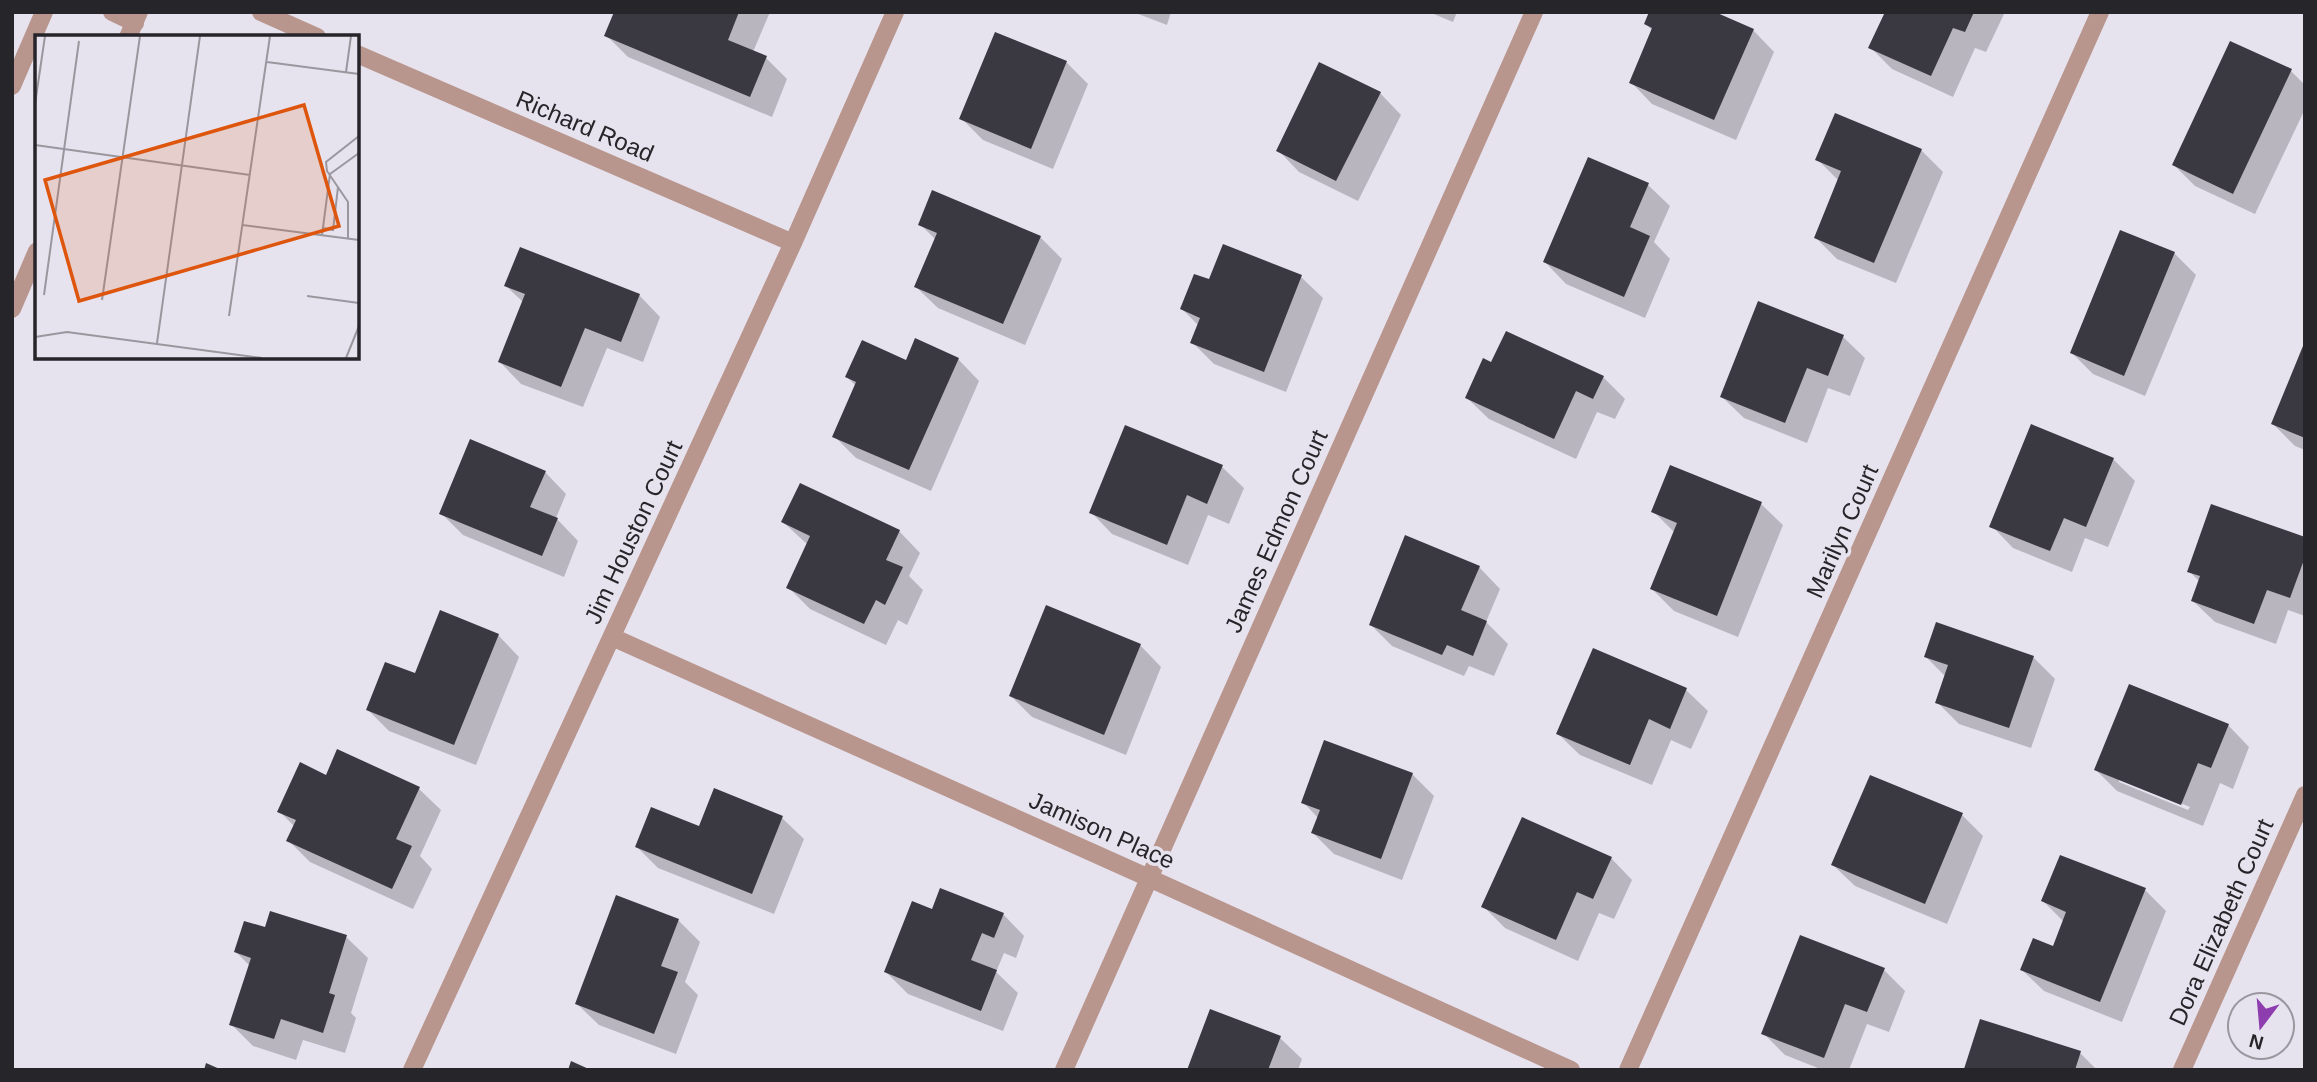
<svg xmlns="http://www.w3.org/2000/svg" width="2317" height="1082" viewBox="0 0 2317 1082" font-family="Helvetica,sans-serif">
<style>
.shadow{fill:#0003;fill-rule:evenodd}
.building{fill:#3a3840}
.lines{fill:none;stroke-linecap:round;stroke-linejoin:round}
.minor{stroke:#b8968e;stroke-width:18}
.labels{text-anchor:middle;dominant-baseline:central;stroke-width:7;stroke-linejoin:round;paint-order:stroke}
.street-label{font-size:24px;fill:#262529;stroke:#e7e3ee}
.inset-road{fill:none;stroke:#9a979f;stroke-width:2}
.view{fill:#de560d;fill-opacity:0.15;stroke:#de560d;stroke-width:3.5}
.inset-edge{fill:none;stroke:#262529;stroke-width:3.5}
</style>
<rect width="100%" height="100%" fill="#e7e3ee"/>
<path class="shadow" d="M 616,12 L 770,12 L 753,52 L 766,58 L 787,79 L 772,117 L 628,57 L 606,35 Z
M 1133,12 L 1171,12 L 1167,25 Z
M 1429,12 L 1457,12 L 1453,22 Z
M 1887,12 L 2002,12 L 2004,14 L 1986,52 L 1975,48 L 1953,97 L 1892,69 L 1871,48 Z
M 1646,24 L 1753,30 L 1774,52 L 1736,140 L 1652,104 L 1631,82 L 1653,31 Z
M 1066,62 L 1088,84 L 1053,169 L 983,140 L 962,119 Z
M 2291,71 L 2305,85 L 2305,109 L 2255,214 L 2195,186 L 2174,165 Z
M 1380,93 L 1401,115 L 1358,201 L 1299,172 L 1278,150 Z
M 1921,150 L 1943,172 L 1896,283 L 1837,259 L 1816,238 L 1839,181 L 1818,160 Z
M 1648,185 L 1670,206 L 1654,242 L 1670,259 L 1645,318 L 1566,284 L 1545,262 Z
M 920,224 L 1040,237 L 1062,259 L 1025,345 L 938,308 L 916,287 L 936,240 Z
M 2174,253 L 2196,275 L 2145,396 L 2093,374 L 2072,353 Z
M 1301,277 L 1323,298 L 1286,392 L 1214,364 L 1192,342 L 1199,326 L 1182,309 L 1210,281 Z
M 506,286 L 639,295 L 660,317 L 643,362 L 607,348 L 583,407 L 521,384 L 500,362 L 523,302 Z
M 1843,337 L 1865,358 L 1850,396 L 1828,388 L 1807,443 L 1744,418 L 1722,397 Z
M 2305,345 L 2305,450 L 2295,446 L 2273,424 Z
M 958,359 L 979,381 L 931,491 L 856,458 L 834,436 L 856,386 L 847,377 L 907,362 Z
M 1492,364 L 1603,377 L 1625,399 L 1615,419 L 1597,412 L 1576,459 L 1489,419 L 1467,398 Z
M 2113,459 L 2135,481 L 2108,547 L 2085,538 L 2072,572 L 2013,548 L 1992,526 Z
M 1222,467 L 1244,488 L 1229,524 L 1208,515 L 1188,565 L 1112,534 L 1091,512 Z
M 1671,468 L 1761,504 L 1783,525 L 1738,637 L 1674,611 L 1652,589 L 1675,533 L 1653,511 Z
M 545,472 L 566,494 L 556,518 L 578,541 L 564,577 L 463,535 L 442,514 Z
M 783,522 L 899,531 L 920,553 L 909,576 L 923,590 L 907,625 L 898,620 L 886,645 L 810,609 L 788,587 L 808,545 Z
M 2305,539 L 2305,616 L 2288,610 L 2276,644 L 2215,622 L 2193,601 L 2200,582 L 2189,571 Z
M 1479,567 L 1500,589 L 1486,622 L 1508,644 L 1494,676 L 1469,666 L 1464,676 L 1392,646 L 1371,625 Z
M 498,635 L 519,657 L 476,765 L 389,731 L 368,710 Z
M 1140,645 L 1161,667 L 1126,755 L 1032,717 L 1011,696 Z
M 1926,657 L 2033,657 L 2055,679 L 2031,748 L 1959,724 L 1937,702 L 1946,677 Z
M 1686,690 L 1708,711 L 1691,749 L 1671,740 L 1652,785 L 1580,755 L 1558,734 Z
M 2228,725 L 2249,747 L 2233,789 L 2220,783 L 2203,826 L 2117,791 L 2096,770 ZM 2119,778 L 2190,807 L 2188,810 L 2119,782 Z
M 338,752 L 419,789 L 441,810 L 420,856 L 432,869 L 413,909 L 310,862 L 288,840 L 295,827 L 279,811 L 327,777 Z
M 1412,774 L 1434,796 L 1402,880 L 1334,854 L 1313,833 L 1318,818 L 1303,802 Z
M 1962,815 L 1983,836 L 1947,924 L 1855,886 L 1833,865 Z
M 782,818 L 804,839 L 774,914 L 658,868 L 637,847 Z
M 1611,858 L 1632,880 L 1614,919 L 1599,913 L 1578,961 L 1505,928 L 1484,907 Z
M 2145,890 L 2166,911 L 2122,1022 L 2044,991 L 2022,970 L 2054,948 L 2064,922 L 2043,901 Z
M 933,911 L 1003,914 L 1024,936 L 1016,958 L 1004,953 L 996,972 L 1018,993 L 1003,1031 L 908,994 L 886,972 Z
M 678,920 L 700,942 L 685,982 L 698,995 L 676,1054 L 599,1025 L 577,1004 Z
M 266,929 L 346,937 L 368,958 L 351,1013 L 356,1018 L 345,1053 L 303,1040 L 296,1060 L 253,1046 L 231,1024 L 250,966 L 236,952 Z
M 1884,970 L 1905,991 L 1889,1032 L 1867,1024 L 1849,1070 L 1823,1070 L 1785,1055 L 1763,1033 Z
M 1211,1011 L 1280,1038 L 1302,1059 L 1298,1070 L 1189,1070 Z
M 2080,1053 L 2097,1070 L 1966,1068 Z"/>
<path class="building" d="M 614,12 L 739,12 L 728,40 L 767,56 L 750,97 L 604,36 Z
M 1649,12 L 1715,12 L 1754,29 L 1714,120 L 1629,83 L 1652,28 L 1644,24 Z
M 1885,12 L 1974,12 L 1965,32 L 1953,28 L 1931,76 L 1868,48 Z
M 995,32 L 1067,61 L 1031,149 L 959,119 Z
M 2230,41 L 2292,69 L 2233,194 L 2172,165 Z
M 1319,62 L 1381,92 L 1336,181 L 1276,151 Z
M 1835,113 L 1922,149 L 1874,263 L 1814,238 L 1841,171 L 1815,160 Z
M 1588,157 L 1649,183 L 1630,227 L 1650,236 L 1624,297 L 1543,262 Z
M 932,190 L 1041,236 L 1003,324 L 914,287 L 937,233 L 918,225 Z
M 2120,230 L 2175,252 L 2124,376 L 2070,353 Z
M 1223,244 L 1302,275 L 1264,372 L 1190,343 L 1200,318 L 1180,309 L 1194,274 L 1209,279 Z
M 520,247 L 640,294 L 621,342 L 585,328 L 561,387 L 498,362 L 525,294 L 504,286 Z
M 1758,301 L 1844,335 L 1828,376 L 1807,368 L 1785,423 L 1720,397 Z
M 1506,331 L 1604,376 L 1593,399 L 1576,391 L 1554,439 L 1465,398 L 1483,358 L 1491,362 Z
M 915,338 L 959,358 L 909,470 L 832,437 L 856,382 L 845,377 L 862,340 L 906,360 Z
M 2305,341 L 2305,438 L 2271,424 Z
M 2031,424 L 2114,458 L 2086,527 L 2064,518 L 2050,551 L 1989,527 Z
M 1125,425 L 1223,465 L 1207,504 L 1187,495 L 1167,545 L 1089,513 Z
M 470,439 L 546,471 L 530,507 L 558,518 L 542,556 L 439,514 Z
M 1670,465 L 1762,502 L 1717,616 L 1650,589 L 1677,523 L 1651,512 Z
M 800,483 L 900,530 L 886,560 L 903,567 L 885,605 L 876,600 L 864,624 L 786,588 L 810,536 L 781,522 Z
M 2211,504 L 2305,537 L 2305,557 L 2290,598 L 2267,590 L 2254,624 L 2191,601 L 2200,576 L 2187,572 Z
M 1405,535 L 1480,566 L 1461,610 L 1487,621 L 1473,656 L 1447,645 L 1442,655 L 1369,625 Z
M 1046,605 L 1141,644 L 1104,735 L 1009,696 Z
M 440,610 L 499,634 L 454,745 L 366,710 L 385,662 L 415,673 Z
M 1936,622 L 2034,656 L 2009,728 L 1935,703 L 1948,665 L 1924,657 Z
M 1593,648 L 1687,688 L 1670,729 L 1649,719 L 1630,765 L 1556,734 Z
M 2129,684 L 2229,724 L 2211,768 L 2198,763 L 2181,805 L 2094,770 Z
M 1324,740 L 1413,773 L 1381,859 L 1311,833 L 1320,810 L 1301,803 Z
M 337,749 L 420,787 L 396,839 L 412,846 L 392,889 L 286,841 L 296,820 L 277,812 L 300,762 L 326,775 Z
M 1870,775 L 1963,813 L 1925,904 L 1831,865 Z
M 714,788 L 783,816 L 752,894 L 635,847 L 651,807 L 699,826 Z
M 1522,817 L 1612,857 L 1593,899 L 1577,892 L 1556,940 L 1481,907 Z
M 2060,855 L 2146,888 L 2100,1002 L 2020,970 L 2033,938 L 2053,946 L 2066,912 L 2041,901 Z
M 940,888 L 1004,913 L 994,938 L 982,933 L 971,960 L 997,970 L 981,1011 L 884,972 L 912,901 L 932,909 Z
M 616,895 L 679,919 L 661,966 L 678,972 L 654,1034 L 575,1004 Z
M 270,911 L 347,935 L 329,993 L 335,995 L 323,1033 L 281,1019 L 274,1039 L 229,1025 L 251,958 L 234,952 L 244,921 L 265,927 Z
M 1800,935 L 1885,968 L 1867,1012 L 1845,1004 L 1824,1058 L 1761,1034 Z
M 1210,1009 L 1281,1036 L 1268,1070 L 1187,1070 Z
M 1980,1019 L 2081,1051 L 2075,1070 L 1964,1069 Z
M 571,1061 L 591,1070 L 568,1070 Z
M 206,1063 L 222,1070 L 204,1070 Z"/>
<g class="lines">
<path class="minor" d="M 112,12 L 135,23
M 261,12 L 317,37
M 128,37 L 139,12
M 357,54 L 793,243
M 12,86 L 44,12
M 12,309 L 37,251
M 612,637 L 1149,878 L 1571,1070
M 412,1070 L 793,243 L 895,12
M 1064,1070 L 1534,12
M 1628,1070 L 2100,12
M 2182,1070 L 2305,795"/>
</g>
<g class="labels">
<g class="street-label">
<text transform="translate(585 126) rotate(23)">Richard Road</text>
<text transform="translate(1276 531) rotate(-66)">James Edmon Court</text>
<text transform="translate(1842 531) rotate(-66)">Marilyn Court</text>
<text transform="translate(633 532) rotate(-65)">Jim Houston Court</text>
<text transform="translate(1102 830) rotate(24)">Jamison Place</text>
<text transform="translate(2221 922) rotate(-66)">Dora Elizabeth Court</text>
</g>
</g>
<g transform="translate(35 35)">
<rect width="324" height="324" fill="#e7e3ee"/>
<path class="inset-road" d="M 232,27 L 324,39M 311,37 L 316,1M 0,69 L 10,1M 0,110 L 215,140M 207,190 L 324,205M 288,193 L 298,195 L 303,152M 287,200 L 295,139 L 324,118M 313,203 L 313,167 L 292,136 L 291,127 L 324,101M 9,260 L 44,6M 272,261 L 324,268M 67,265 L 105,1M 194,281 L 235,1M 0,302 L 32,297 L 227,323M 122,308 L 165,1M 311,323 L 324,291"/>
<path class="view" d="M 269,70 L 304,191 L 44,266 L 10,145 Z"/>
<rect width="324" height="324" class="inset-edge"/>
</g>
<rect width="2317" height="1082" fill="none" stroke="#262529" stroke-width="28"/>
<g transform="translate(2261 1026) rotate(196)"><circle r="33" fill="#e7e3ee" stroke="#9a979f" stroke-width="2"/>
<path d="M0-5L12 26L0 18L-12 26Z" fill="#8d3dad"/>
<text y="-10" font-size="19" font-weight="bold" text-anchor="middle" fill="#262529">N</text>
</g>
</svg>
